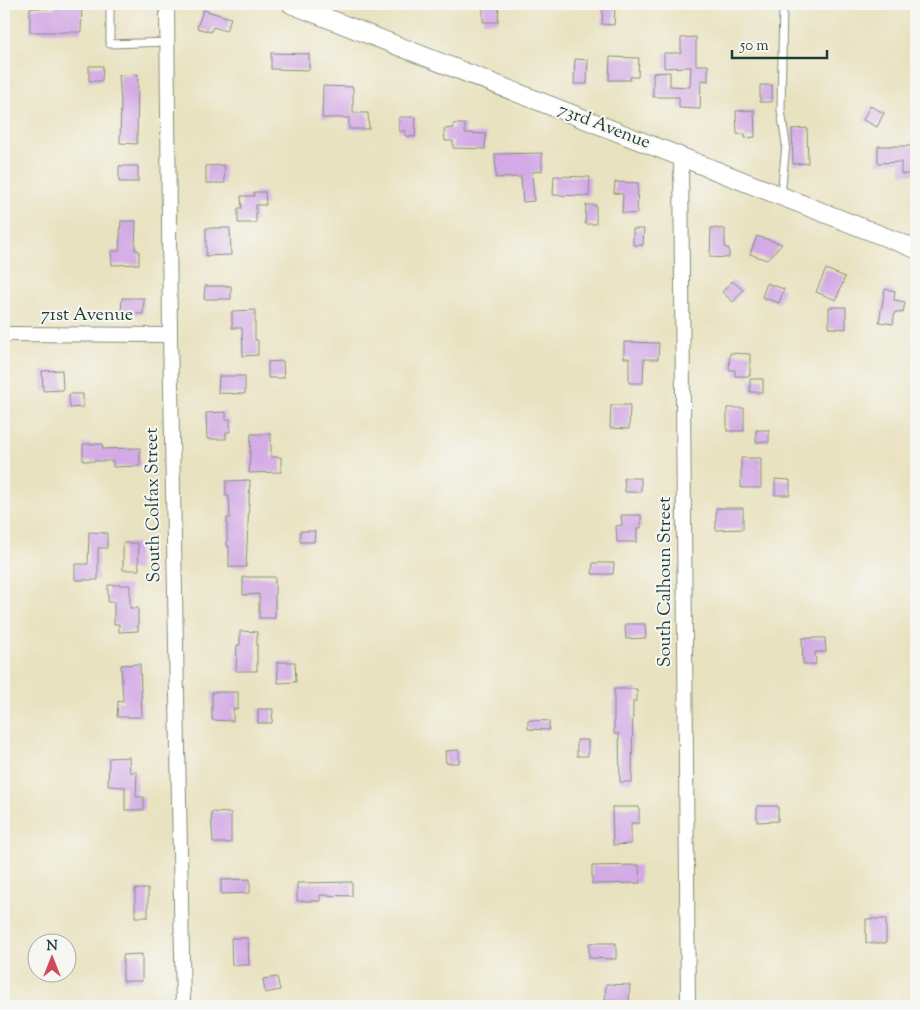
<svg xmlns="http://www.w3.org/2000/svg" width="920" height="1010" viewBox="0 0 920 1010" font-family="'Sorts Mill Goudy',serif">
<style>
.building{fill:#d3aae5}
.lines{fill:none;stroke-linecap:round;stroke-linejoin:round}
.service-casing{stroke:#84907a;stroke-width:9}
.minor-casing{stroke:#84907a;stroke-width:16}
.tertiary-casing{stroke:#84907a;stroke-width:20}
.service{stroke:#fff;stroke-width:7}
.minor{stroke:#fff;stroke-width:14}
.tertiary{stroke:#fff;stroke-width:18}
.labels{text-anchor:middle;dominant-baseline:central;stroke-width:4;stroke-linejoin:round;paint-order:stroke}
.street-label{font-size:18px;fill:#1f3d34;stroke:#f6f6f2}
</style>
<rect width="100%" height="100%" fill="#f6f6f2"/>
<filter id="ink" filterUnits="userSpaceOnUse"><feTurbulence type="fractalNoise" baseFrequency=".02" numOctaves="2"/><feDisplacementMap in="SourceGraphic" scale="10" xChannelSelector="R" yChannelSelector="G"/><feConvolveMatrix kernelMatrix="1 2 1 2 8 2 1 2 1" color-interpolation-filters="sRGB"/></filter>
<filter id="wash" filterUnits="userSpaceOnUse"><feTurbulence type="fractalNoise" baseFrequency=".0096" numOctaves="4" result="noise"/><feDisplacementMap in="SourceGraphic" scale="20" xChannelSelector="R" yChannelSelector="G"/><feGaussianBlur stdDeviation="1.12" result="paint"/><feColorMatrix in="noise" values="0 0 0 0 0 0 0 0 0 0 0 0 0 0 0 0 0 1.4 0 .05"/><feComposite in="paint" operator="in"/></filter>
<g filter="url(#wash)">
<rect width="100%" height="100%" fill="#e9e2c0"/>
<g id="blocks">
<path class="building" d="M 56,4 L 82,4 L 81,32 L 30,32 L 30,8 L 56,8 Z
M 483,4 L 499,4 L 498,22 L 483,22 Z
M 603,5 L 615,6 L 614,25 L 602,24 Z
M 203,10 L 231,18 L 226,31 L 213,27 L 211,32 L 197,28 Z
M 696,37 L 696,65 L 708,65 L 708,81 L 701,80 L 700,109 L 679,108 L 679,97 L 653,97 L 653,73 L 670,72 L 670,86 L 690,87 L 691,67 L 664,68 L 664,53 L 681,53 L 681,38 Z
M 271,53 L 309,54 L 309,70 L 271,69 Z
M 610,57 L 639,58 L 638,77 L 630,77 L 630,80 L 609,80 Z
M 575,59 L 588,60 L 587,84 L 574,84 Z
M 89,66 L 103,66 L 102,81 L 89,81 Z
M 138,74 L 137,144 L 120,143 L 121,102 L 119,75 Z
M 760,85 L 772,85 L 772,102 L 760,102 Z
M 323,86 L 353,87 L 353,113 L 368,113 L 369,129 L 349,129 L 349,118 L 322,118 Z
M 870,106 L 884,113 L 877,127 L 863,120 Z
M 754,110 L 755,137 L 745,138 L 745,134 L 737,134 L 736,111 Z
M 399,117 L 416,117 L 415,137 L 405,136 L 405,131 L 399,131 Z
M 453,124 L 465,124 L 465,133 L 486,134 L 485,149 L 453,148 L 453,141 L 445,141 L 444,129 L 454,128 Z
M 807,128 L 808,163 L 793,164 L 792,129 Z
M 878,146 L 915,146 L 915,174 L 901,174 L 901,162 L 878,163 Z
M 542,153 L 542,171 L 532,172 L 534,201 L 523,202 L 521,177 L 496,178 L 495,154 Z
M 224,165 L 225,183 L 206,183 L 206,166 Z
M 119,166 L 138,166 L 138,182 L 119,182 Z
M 554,176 L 590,177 L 589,196 L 553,195 Z
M 615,182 L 638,183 L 637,214 L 622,213 L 623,194 L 614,193 Z
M 254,192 L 265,192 L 266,205 L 256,205 L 256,223 L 238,223 L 238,208 L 242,208 L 241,196 L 254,196 Z
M 586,205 L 596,205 L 596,224 L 585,224 Z
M 121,221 L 136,221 L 135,250 L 139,250 L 139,264 L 112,265 L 111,251 L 119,251 Z
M 206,228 L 230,228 L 231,255 L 206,256 Z
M 711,228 L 725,229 L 725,248 L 729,248 L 729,258 L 710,257 Z
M 633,229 L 644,229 L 643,245 L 633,245 Z
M 757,236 L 782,244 L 767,260 L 750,254 Z
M 826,269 L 845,277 L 836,300 L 816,292 Z
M 732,281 L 743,290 L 733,302 L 722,292 Z
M 767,283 L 784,289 L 779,303 L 762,297 Z
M 205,286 L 231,286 L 231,299 L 204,299 Z
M 885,289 L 895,291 L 894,300 L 905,302 L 903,313 L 895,312 L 893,324 L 879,322 Z
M 122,298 L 144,298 L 143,314 L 121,314 Z
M 829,307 L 846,307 L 846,329 L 829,328 Z
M 255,310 L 255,340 L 258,340 L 258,355 L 243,356 L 242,328 L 232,328 L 232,311 Z
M 624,342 L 659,343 L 658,359 L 644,359 L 643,383 L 629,383 L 629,358 L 624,358 Z
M 730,353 L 750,354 L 750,376 L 735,376 L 735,370 L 729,370 Z
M 283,361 L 284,378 L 268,378 L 268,362 Z
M 62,370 L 63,390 L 43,391 L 42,371 Z
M 219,376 L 245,376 L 245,394 L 218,393 Z
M 750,379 L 763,379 L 763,392 L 750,392 Z
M 69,394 L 83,394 L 83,407 L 70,408 Z
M 611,405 L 630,405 L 629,429 L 610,428 Z
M 727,408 L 744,408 L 744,431 L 727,431 Z
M 226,412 L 226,420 L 230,419 L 230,432 L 226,432 L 226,439 L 207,439 L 206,413 Z
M 756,430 L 769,430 L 769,442 L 756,442 Z
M 251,434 L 271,434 L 271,457 L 281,457 L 281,472 L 249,473 Z
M 83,444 L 102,444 L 103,449 L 140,448 L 140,466 L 113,467 L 113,461 L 83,461 Z
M 741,458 L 761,458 L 761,488 L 741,488 Z
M 624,478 L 641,478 L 641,492 L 625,492 Z
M 775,479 L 790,480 L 790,495 L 775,495 Z
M 250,480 L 246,567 L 229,567 L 229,546 L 227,546 L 227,518 L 230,518 L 229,496 L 226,496 L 226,481 Z
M 716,508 L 743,508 L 743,529 L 716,530 Z
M 621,515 L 641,515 L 641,528 L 637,528 L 637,542 L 617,542 L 616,526 L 622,525 Z
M 300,531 L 315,531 L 314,542 L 300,542 Z
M 89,532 L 107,533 L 107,548 L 98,548 L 98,580 L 75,580 L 75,564 L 88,564 Z
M 123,543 L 138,543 L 139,570 L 123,570 Z
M 593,563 L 614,563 L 613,574 L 592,574 Z
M 243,577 L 275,577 L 275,618 L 259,618 L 259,594 L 243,595 Z
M 108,585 L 130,585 L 130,608 L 138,608 L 138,631 L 119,632 L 119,624 L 114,624 L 114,602 L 108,602 Z
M 625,624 L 645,624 L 646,638 L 626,639 Z
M 240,631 L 257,632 L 257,671 L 236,671 L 237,645 L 240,645 Z
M 802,638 L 825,638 L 826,652 L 815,652 L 816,664 L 803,664 Z
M 277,662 L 295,662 L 296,682 L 278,683 Z
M 140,664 L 142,717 L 117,717 L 118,701 L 123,702 L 121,665 Z
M 614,689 L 637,689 L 637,701 L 633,701 L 632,782 L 620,782 L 619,734 L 614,734 Z
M 212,692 L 238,692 L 238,709 L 233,709 L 233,721 L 212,720 Z
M 258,709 L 273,709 L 272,723 L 258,723 Z
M 528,720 L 549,721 L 549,730 L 528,729 Z
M 577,740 L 588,740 L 588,756 L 577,756 Z
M 459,750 L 459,763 L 446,763 L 445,751 Z
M 129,757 L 130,772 L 137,772 L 136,797 L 144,797 L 144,810 L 125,810 L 125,787 L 108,786 L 109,758 Z
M 757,806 L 778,806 L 778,821 L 757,822 Z
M 612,807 L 639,807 L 639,823 L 631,823 L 631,844 L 613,845 Z
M 211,812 L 231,813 L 231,843 L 213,843 Z
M 639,865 L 640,883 L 592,884 L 592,866 Z
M 250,879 L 250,893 L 221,894 L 221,880 Z
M 352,882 L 352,896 L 320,895 L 320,901 L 297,901 L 297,883 Z
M 135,889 L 148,889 L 148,917 L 135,917 Z
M 866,919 L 886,919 L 886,943 L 866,943 Z
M 231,938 L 248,938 L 249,965 L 232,965 Z
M 589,943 L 616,943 L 616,959 L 589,958 Z
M 142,954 L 142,981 L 123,981 L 123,955 Z
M 277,977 L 280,990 L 265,993 L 263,979 Z
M 606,984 L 630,985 L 629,1001 L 605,1001 Z"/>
</g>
</g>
<g filter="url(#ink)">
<use href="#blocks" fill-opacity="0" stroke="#84907a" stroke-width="1"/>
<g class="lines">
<g class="service-casing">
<path id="service" d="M 110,4 L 110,44 L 167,42
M 781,196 L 786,144 L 781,110 L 783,4"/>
</g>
<g class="minor-casing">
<path id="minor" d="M 167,4 L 170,335 L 183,1006
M 681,157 L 688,1006
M 4,334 L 170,335"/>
</g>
<g class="tertiary-casing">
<path id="tertiary" d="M 291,4 L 916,249"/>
</g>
<use href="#service" class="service"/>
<use href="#minor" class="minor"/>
<use href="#tertiary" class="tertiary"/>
</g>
</g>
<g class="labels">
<g class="street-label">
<text transform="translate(604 127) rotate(21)">73rd Avenue</text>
<text x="87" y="316">71st Avenue</text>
<text transform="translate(154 505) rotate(-91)">South Colfax Street</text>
<text transform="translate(666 582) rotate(-90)">South Calhoun Street</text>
</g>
</g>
<rect width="920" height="1010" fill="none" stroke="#f6f6f2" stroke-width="20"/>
<g transform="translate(52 958)"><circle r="24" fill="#f6f6f2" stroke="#a0aca6"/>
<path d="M0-4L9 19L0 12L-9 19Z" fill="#d1495b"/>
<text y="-8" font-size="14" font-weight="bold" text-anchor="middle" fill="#1f3d34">N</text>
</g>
<path d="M732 50v8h95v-8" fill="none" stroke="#1f3d34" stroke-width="2.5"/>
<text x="740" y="50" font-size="15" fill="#1f3d34" stroke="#f6f6f2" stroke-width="4" paint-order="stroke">50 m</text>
</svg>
